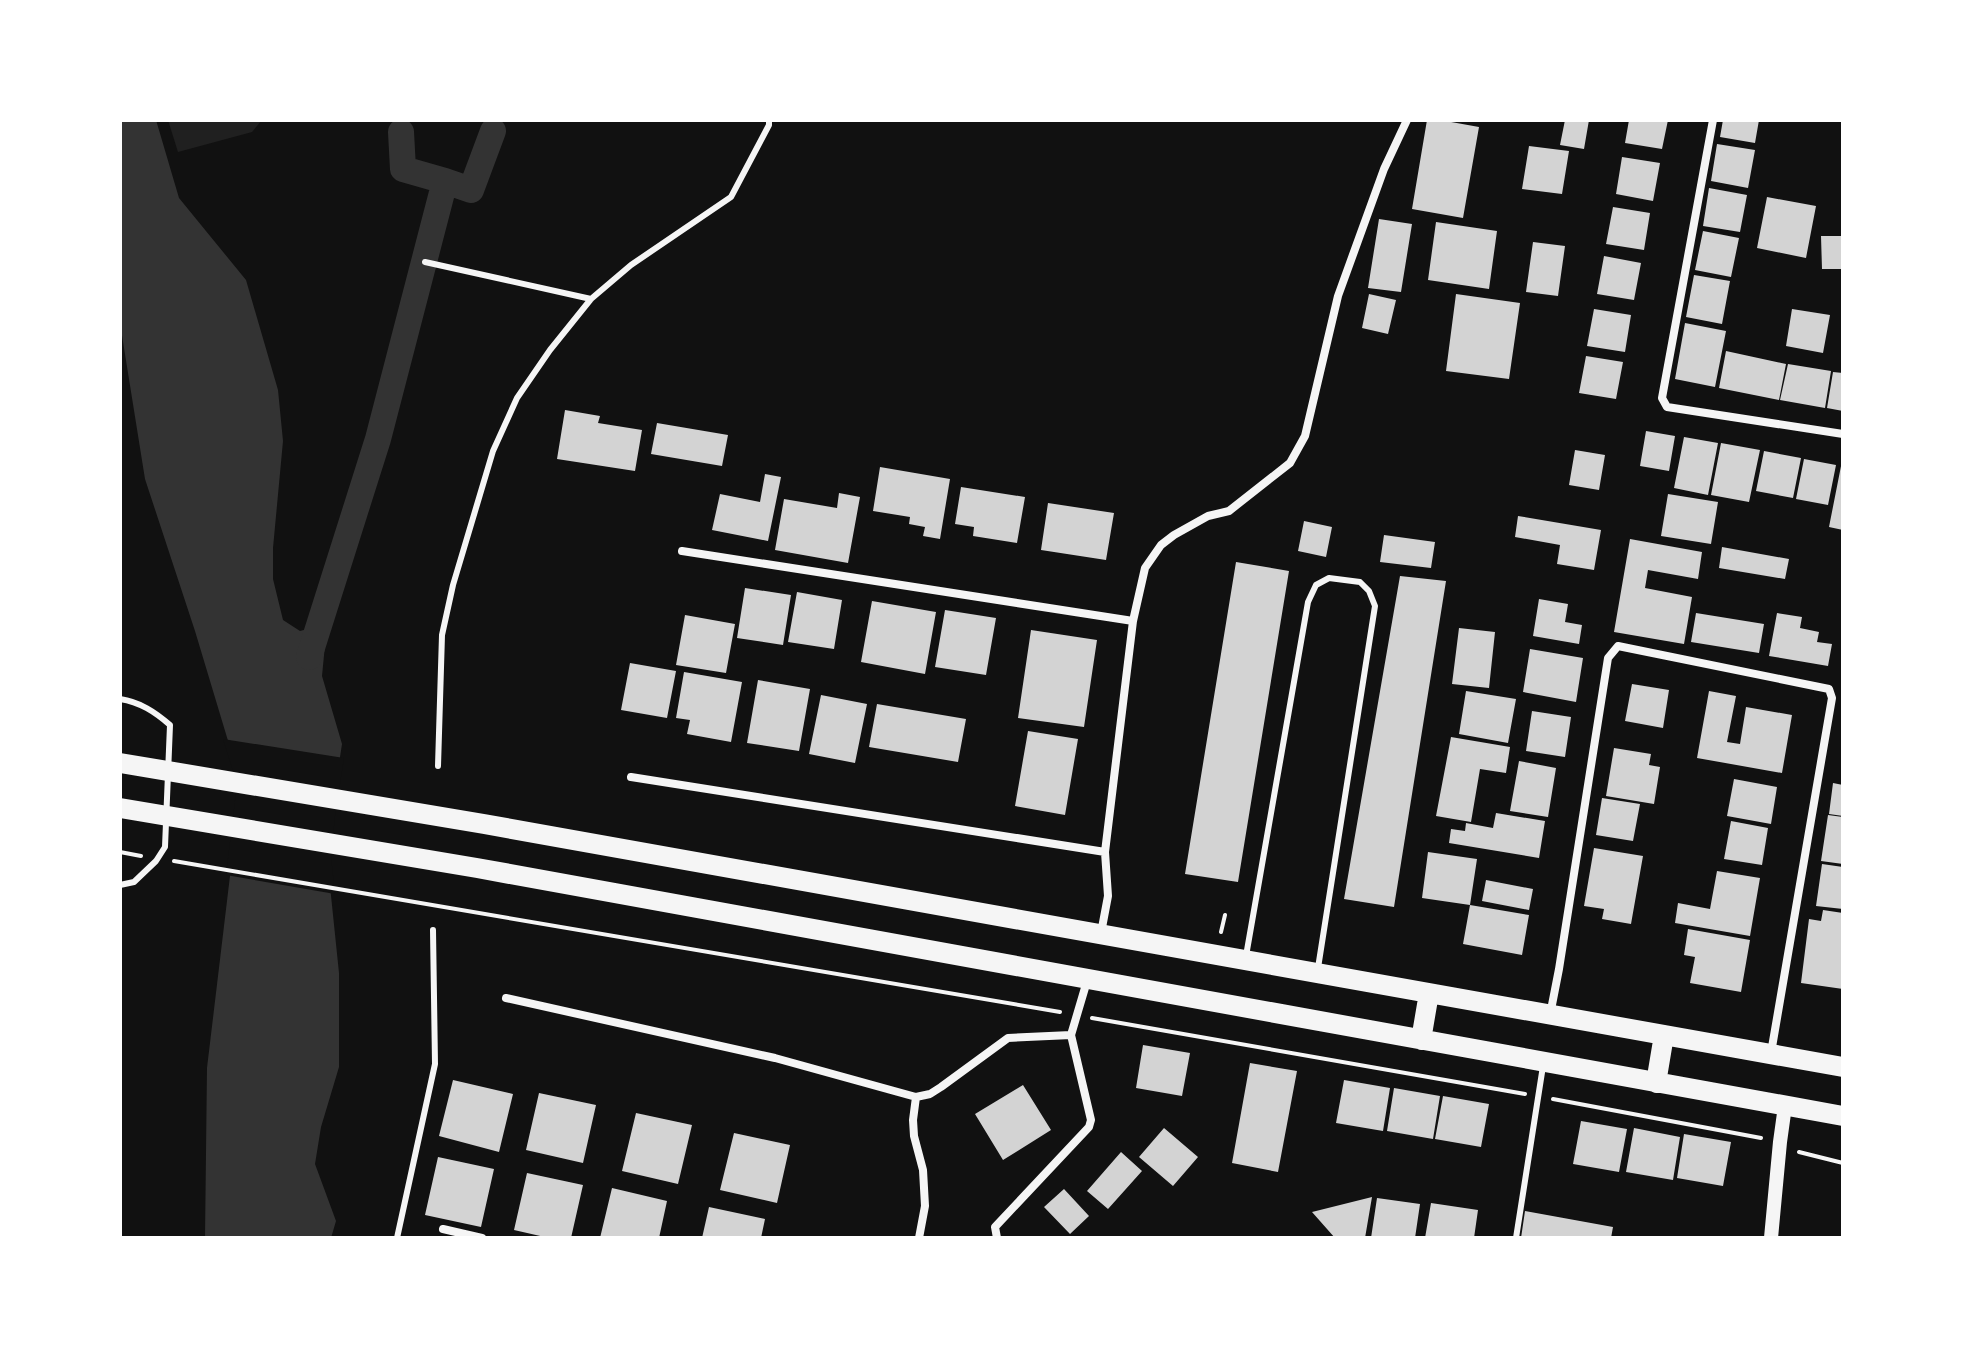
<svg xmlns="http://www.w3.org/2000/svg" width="1963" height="1358" viewBox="0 0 1963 1358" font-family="Ubuntu,sans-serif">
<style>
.green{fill:#202020}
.water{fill:#333}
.pier{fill:#111}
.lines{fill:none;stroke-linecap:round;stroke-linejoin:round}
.canal{stroke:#333;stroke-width:26}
.building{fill:#d3d3d3}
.path{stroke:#f5f5f5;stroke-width:4}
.service{stroke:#f5f5f5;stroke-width:6}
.minor{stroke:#f5f5f5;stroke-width:8}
.tertiary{stroke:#f5f5f5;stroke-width:14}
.primary{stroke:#f5f5f5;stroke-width:20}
</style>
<rect width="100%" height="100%" fill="#111"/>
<path class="green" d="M 168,120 L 262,120 L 252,132 L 178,152 Z"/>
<path class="water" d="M 120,120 L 156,120 L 179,198 L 246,280 L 278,390 L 283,441 L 273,548 L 273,579 L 283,620 L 300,631 L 327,624 L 322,676 L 342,744 L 331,816 L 327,857 L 339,973 L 339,1067 L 321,1127 L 315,1164 L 336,1221 L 331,1238 L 205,1238 L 207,1068 L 241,784 L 195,631 L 145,479 L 120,323 Z"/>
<path class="pier" d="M 223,739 L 344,758 L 335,816 L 331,857 L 335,894 L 226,875 L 237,784 Z"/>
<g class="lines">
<path class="canal" d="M 401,132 L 403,169 L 445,181
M 309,657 L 378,439 L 445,181 L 471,190 L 493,131"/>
</g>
<path class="building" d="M 1427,120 L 1440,120 L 1479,127 L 1463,218 L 1412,209 Z
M 1565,120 L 1589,120 L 1584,149 L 1560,145 Z
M 1629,120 L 1668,120 L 1662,149 L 1625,143 Z
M 1723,120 L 1759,120 L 1755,143 L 1720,137 Z
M 1717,144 L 1755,150 L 1748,188 L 1711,181 Z
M 1529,146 L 1569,151 L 1562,194 L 1522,189 Z
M 1622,157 L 1660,163 L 1653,201 L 1616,194 Z
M 1709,188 L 1747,195 L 1740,232 L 1703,226 Z
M 1767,197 L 1816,206 L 1806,258 L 1757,248 Z
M 1613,207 L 1650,213 L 1644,250 L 1606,244 Z
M 1379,219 L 1412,224 L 1401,292 L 1368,288 Z
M 1436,222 L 1497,231 L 1489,289 L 1428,280 Z
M 1703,231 L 1739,238 L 1731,277 L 1695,270 Z
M 1821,236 L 1843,236 L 1843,269 L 1822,269 Z
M 1533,242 L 1565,246 L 1558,296 L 1526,292 Z
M 1604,256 L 1641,263 L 1634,300 L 1597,294 Z
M 1694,275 L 1730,281 L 1722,324 L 1686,317 Z
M 1369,294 L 1396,300 L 1388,334 L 1362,328 Z
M 1456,294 L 1520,303 L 1509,379 L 1446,371 Z
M 1594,309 L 1631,315 L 1625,352 L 1587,346 Z
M 1792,309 L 1830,315 L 1823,353 L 1786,346 Z
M 1685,323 L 1726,331 L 1715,387 L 1675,379 Z
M 1726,351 L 1786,364 L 1779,400 L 1719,388 Z
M 1586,356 L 1623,362 L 1616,399 L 1579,393 Z
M 1788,364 L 1831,371 L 1825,408 L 1780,400 Z
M 1833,372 L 1843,373 L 1843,411 L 1827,408 Z
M 565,410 L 600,416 L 598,423 L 642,430 L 635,471 L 557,459 Z
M 657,423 L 728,435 L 722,466 L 651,454 Z
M 1646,431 L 1675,436 L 1669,471 L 1640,466 Z
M 1684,437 L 1718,443 L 1708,495 L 1674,488 Z
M 1721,443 L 1760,450 L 1749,502 L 1711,495 Z
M 1575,450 L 1605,455 L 1599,490 L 1569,485 Z
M 1764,451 L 1801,458 L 1793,498 L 1756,491 Z
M 1804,459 L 1836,465 L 1828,505 L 1796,499 Z
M 1842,461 L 1843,461 L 1843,530 L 1829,527 Z
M 880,467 L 950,479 L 940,539 L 923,536 L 925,527 L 909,524 L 910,517 L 873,511 Z
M 765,474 L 781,477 L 768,541 L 712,530 L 720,494 L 760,502 Z
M 961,487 L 1025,497 L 1017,543 L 973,536 L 974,527 L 955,524 Z
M 839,493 L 860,497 L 848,563 L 775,550 L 784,499 L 837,508 Z
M 1668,494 L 1718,502 L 1711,544 L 1661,536 Z
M 1048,503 L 1114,513 L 1106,560 L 1041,550 Z
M 1518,516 L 1601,530 L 1594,570 L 1557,564 L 1560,545 L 1515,537 Z
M 1304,521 L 1332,527 L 1326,557 L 1298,551 Z
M 1384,535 L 1435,542 L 1431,568 L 1380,562 Z
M 1630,539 L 1702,552 L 1698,579 L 1648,570 L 1645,588 L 1692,597 L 1684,644 L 1614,632 Z
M 1722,547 L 1789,559 L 1785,579 L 1719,568 Z
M 1236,562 L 1289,571 L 1238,882 L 1185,874 Z
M 1400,576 L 1446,581 L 1394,907 L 1344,899 Z
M 745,588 L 791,595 L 783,645 L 737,638 Z
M 797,592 L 842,600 L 834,649 L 788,642 Z
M 1539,599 L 1568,604 L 1565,622 L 1582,625 L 1579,644 L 1533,636 Z
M 872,601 L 936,612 L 925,674 L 861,662 Z
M 945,610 L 996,618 L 986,675 L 935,667 Z
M 1696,613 L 1764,624 L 1759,653 L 1691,642 Z
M 1777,613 L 1802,617 L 1800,628 L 1819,632 L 1817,642 L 1832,644 L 1828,666 L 1769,656 Z
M 685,615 L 735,624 L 726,673 L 676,665 Z
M 1459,628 L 1495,632 L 1489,688 L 1452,684 Z
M 1031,630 L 1097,640 L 1084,727 L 1018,718 Z
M 1530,649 L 1583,658 L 1576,702 L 1523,692 Z
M 630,663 L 676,671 L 667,718 L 621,710 Z
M 684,672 L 742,682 L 731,742 L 687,734 L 690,720 L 676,718 Z
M 758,680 L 810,689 L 799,751 L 747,743 Z
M 1632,684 L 1669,690 L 1663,728 L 1625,721 Z
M 1466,691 L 1516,699 L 1508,743 L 1459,734 Z
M 1709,691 L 1736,696 L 1727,742 L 1740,744 L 1746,707 L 1792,715 L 1782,773 L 1697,758 Z
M 821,695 L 867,704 L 855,763 L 809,754 Z
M 877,704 L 966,719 L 958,762 L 869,747 Z
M 1532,711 L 1571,717 L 1565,757 L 1526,751 Z
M 1028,731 L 1078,739 L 1065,815 L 1015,806 Z
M 1451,737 L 1510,747 L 1506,773 L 1480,769 L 1471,822 L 1436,816 Z
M 1614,748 L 1651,754 L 1649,765 L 1660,767 L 1654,804 L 1606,796 Z
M 1519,761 L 1556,768 L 1548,817 L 1510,811 Z
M 1734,779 L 1777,787 L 1771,824 L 1727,816 Z
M 1833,783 L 1843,785 L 1843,816 L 1829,814 Z
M 1602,798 L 1640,804 L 1633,841 L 1596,835 Z
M 1496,813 L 1545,821 L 1539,858 L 1449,843 L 1451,829 L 1465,831 L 1466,823 L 1493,828 Z
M 1828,815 L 1843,817 L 1843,864 L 1821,861 Z
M 1731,821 L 1768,828 L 1762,865 L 1724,859 Z
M 1594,848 L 1643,856 L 1631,924 L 1602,919 L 1604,909 L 1584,906 Z
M 1428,852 L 1477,859 L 1470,905 L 1529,915 L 1522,955 L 1463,944 L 1470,905 L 1422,898 Z
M 1822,864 L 1843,867 L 1843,909 L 1816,906 Z
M 1717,871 L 1760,878 L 1750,936 L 1675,923 L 1678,903 L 1710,909 Z
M 1486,880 L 1533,889 L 1529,910 L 1482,901 Z
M 1823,910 L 1843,913 L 1843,989 L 1801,983 L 1809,919 L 1821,921 Z
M 1688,929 L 1750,940 L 1741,992 L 1690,983 L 1695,957 L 1684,955 Z
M 1143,1045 L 1190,1053 L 1182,1096 L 1136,1088 Z
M 1250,1063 L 1297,1071 L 1278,1172 L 1232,1163 Z
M 453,1080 L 513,1094 L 499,1152 L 439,1136 Z
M 1344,1080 L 1390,1088 L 1383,1131 L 1336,1123 Z
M 1023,1085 L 1051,1130 L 1003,1160 L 975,1114 Z
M 1394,1088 L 1440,1096 L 1433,1139 L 1387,1131 Z
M 539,1093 L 596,1105 L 583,1163 L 526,1150 Z
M 1443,1096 L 1489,1104 L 1481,1147 L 1435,1139 Z
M 636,1113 L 692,1125 L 678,1184 L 622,1171 Z
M 1581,1121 L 1627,1129 L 1619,1172 L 1573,1164 Z
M 1164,1128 L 1198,1157 L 1173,1186 L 1139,1157 Z
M 1634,1128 L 1680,1137 L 1673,1180 L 1626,1172 Z
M 734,1133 L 790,1145 L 777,1203 L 720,1190 Z
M 1684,1134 L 1731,1142 L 1723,1186 L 1677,1178 Z
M 1121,1152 L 1142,1171 L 1108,1209 L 1087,1191 Z
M 438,1157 L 494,1169 L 481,1227 L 425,1215 Z
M 527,1173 L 583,1185 L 571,1238 L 549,1238 L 514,1230 Z
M 612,1188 L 667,1201 L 659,1238 L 600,1238 Z
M 1064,1189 L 1089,1216 L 1070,1234 L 1044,1207 Z
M 1372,1197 L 1365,1238 L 1335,1238 L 1312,1212 Z
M 1377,1198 L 1420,1204 L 1415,1238 L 1371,1238 Z
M 1431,1203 L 1478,1210 L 1474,1238 L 1425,1238 Z
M 709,1207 L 765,1219 L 761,1238 L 702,1238 Z
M 1525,1211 L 1613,1227 L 1611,1238 L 1521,1238 Z"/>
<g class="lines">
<path class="path" d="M 120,852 L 141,856
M 174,861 L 1060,1012
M 1221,932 L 1225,915
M 1092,1018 L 1525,1094
M 1553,1099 L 1761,1138
M 1799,1152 L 1843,1163"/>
<path class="service" d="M 425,262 L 591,299
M 120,699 C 140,702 155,712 170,725 L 165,847 L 156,861 L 134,882 L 120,885
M 438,766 L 442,635 L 453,585 L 493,451 L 517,398 L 550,350 L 591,299 L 631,265 L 731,197 L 769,125 L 769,120
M 1246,956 L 1308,602 L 1316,585 L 1329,578 L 1360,582 L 1369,591 L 1375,606 L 1318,968
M 397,1238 L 435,1064 L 433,930
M 1516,1238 L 1543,1066"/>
<path class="minor" d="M 1713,120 L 1662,398 L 1667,407 L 1843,434
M 682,551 L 1133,621
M 631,777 L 1105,852
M 1101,933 L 1108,896 L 1105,852 L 1133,621 L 1145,568 L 1161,545 L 1174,535 L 1208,516 L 1229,511 L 1290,463 L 1305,436 L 1338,296 L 1384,169 L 1407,120
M 506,998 L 775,1058 L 916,1097
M 1550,1015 L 1559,969 L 1608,658 L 1618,646 L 1829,689 L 1832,698 L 1771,1053
M 443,1229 L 482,1238
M 919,1238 L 925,1206 L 923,1170 L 914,1136 L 913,1120 L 916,1097 L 930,1094 L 941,1087 L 1008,1038 L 1071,1035
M 997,1238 L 995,1227 L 1089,1127 L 1091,1120 L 1071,1035 L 1087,981"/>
<path class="tertiary" d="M 1771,1238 L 1780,1142 L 1785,1106"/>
<path class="primary" d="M 120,763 L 484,824 L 1843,1067
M 120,808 L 477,868 L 1843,1116
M 1421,1040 L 1429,993
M 1656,1083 L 1664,1035"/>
</g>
<rect width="1963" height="1358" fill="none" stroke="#ffffff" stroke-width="244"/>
</svg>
